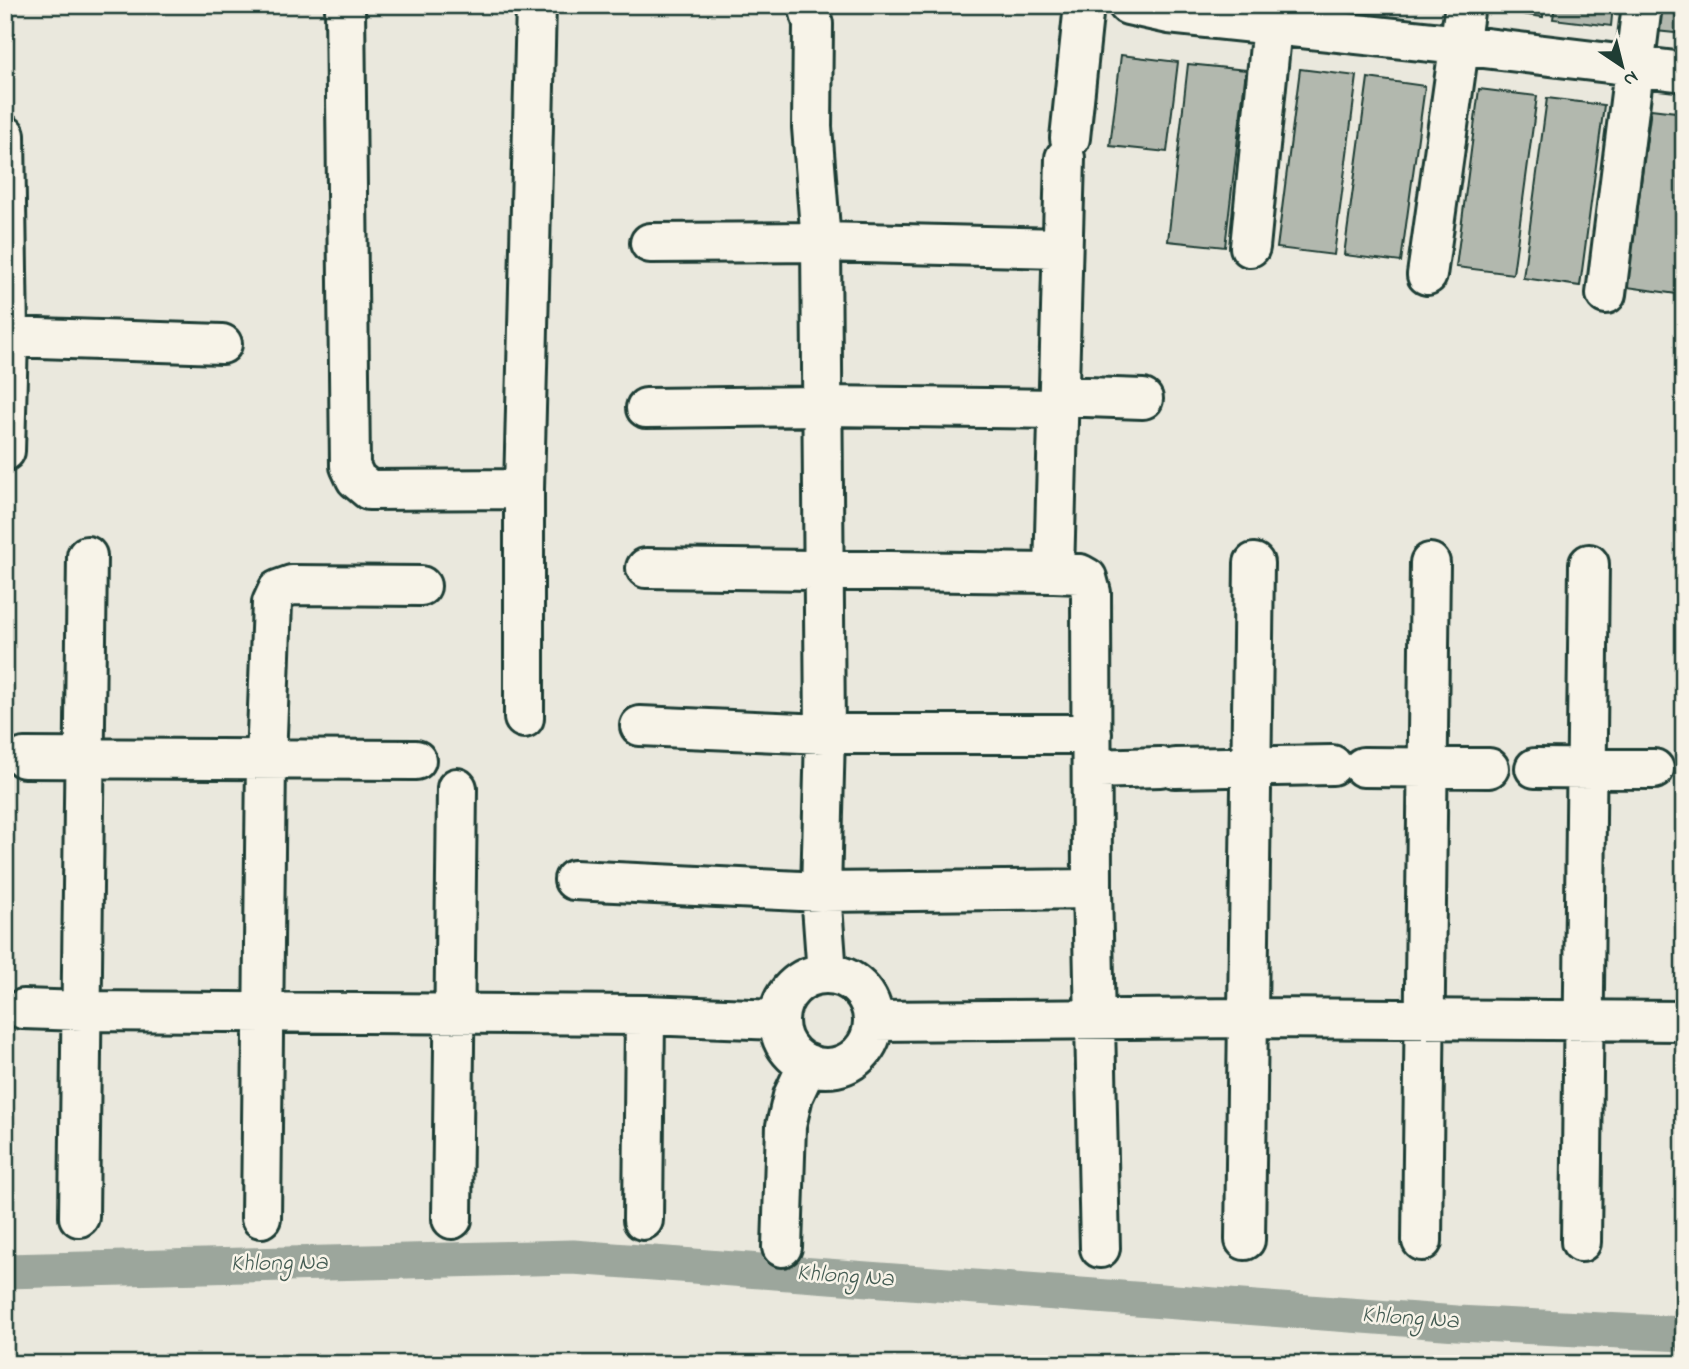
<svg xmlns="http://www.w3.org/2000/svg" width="1689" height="1369" viewBox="0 0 1689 1369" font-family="'Indie Flower',sans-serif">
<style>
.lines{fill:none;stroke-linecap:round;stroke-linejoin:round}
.canal{stroke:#9ca69c;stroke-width:35}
.building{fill:#b2b8ae;stroke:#1f3d34;stroke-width:2}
.minor-casing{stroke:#1f3d34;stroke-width:44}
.minor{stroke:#f7f3e8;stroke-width:38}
.labels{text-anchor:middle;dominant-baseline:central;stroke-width:5;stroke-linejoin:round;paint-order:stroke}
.water-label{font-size:24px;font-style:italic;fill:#445c53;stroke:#f7f3e8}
</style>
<rect width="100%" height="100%" fill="#eae8dd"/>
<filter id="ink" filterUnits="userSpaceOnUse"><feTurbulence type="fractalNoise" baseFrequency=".0143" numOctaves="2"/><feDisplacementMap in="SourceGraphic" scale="14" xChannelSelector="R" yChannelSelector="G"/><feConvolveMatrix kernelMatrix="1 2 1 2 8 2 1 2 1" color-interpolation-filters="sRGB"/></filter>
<g filter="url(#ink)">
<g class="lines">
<path class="canal" d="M 5,1271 L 573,1257 L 1457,1323 L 1684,1334"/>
</g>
<path class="building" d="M 1487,5 L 1544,5 L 1543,17 L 1486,9 Z
M 1555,5 L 1613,5 L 1611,26 L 1553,19 Z
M 1660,5 L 1684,5 L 1684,34 L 1656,31 Z
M 1121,55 L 1178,62 L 1167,152 L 1110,146 Z
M 1188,64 L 1246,70 L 1225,247 L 1168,241 Z
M 1300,69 L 1357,76 L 1334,255 L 1277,248 Z
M 1368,78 L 1425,86 L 1401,262 L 1344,255 Z
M 1479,89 L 1537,96 L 1513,274 L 1456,267 Z
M 1547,98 L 1604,105 L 1580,286 L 1523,278 Z
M 1651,109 L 1684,113 L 1684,295 L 1627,287 Z"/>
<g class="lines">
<g class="minor-casing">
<path id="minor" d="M 345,5 L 350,466 L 356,479 L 369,490 L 524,489
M 808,5 L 813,24 L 812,127 L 821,242 L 825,734 L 821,892 L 827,974
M 1128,5 L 1169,14 L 1460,45 L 1684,72
M 5,135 L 8,337 L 5,451
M 1070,138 L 1084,5
M 650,243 L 821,242 L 1062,248
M 1250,247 L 1274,5
M 1427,275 L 1465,5
M 1606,294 L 1642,5
M 8,337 L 222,344
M 1058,396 L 1143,399
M 646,408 L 824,406 L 1058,409
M 646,568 L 1054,573 L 1080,574 L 1087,578 L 1091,593 L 1092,889 L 1100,1248
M 1054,573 L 1065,158
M 524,718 L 524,489 L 536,5
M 640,726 L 825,734 L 1092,734
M 24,758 L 416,760
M 1363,767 L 1489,768
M 1175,768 L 1332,765
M 1535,768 L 1654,769
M 1092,769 L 1160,767
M 574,880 L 821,892 L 1092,889
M779 1021a47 47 0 1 1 94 0a47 47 0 1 1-94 0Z
M 23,1009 L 82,1011 L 645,1015 L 779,1020
M 874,1021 L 1248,1018 L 1684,1021
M 79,1217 L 87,556
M 261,1218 L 266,760 L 272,603 L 278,590 L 292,585 L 421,586
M 452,1219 L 457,788
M 643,1220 L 645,1015
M 1245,1240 L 1254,563
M 1422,1241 L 1430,563
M 1581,1242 L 1589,564
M 782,1247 L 786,1126 L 793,1096 L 808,1064"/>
</g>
<use href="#minor" class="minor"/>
</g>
</g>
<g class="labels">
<g class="water-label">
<text transform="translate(279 1264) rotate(-1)">Khlong Na</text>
<text transform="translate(845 1277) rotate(4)">Khlong Na</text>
<text transform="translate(1410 1319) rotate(4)">Khlong Na</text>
</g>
</g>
<rect width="1689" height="1369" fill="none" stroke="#f7f3e8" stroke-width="28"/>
<rect x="14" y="14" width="1661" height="1341" fill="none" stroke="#1f3d34" stroke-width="2.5" filter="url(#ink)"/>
<g transform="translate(1622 66) rotate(145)" stroke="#f7f3e8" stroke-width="5" paint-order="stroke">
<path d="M0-5L12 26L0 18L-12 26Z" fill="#1f3d34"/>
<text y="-10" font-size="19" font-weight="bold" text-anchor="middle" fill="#1f3d34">N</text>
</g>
</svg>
